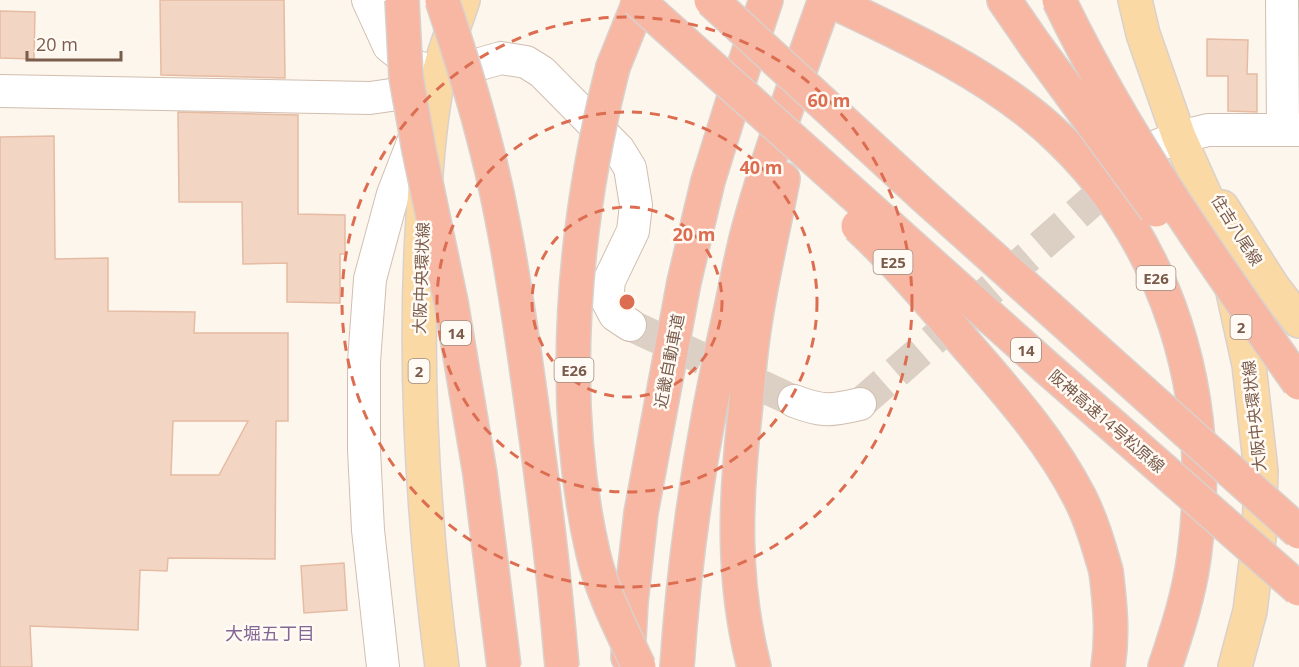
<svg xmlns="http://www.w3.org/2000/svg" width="1299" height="667" viewBox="0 0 1299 667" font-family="'Open Sans','Noto Sans JP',sans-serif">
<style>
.building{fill:#f3d5c3;stroke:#e6bba3;stroke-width:1.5;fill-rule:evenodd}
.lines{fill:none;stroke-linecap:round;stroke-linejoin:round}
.minor-tunnel{stroke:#dcd0c4;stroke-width:32;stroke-dasharray:32 16;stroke-linecap:butt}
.minor-casing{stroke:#d1beb0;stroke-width:34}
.major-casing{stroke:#dad1cd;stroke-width:36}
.highway-casing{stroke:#dad1cd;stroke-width:36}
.minor{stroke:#fff;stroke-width:32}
.major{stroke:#fbd9a5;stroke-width:33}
.highway{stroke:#f7b7a3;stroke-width:33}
.highway-bridge-casing{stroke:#dad1cd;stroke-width:36;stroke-linecap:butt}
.highway-bridge{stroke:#f7b7a3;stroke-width:33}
.ring{fill:none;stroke:#dc6d51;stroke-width:3;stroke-dasharray:10 8}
.labels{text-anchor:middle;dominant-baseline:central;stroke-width:5;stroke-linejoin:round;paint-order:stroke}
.shield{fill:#fffaf3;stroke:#a28b7f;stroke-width:1.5}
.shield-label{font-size:15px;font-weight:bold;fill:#7a5c4d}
.street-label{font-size:16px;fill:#7a5c4d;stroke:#fffaf3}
.neighbourhood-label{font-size:18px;fill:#846695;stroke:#fffaf3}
.centre{fill:#dc6d51;stroke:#fffaf3;stroke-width:3}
.ring-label{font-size:18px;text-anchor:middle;font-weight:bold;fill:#dc6d51;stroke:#fffaf3;stroke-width:5;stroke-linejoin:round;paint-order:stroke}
</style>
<rect width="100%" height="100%" fill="#fdf6ec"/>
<path class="building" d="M 160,0 L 284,0 L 285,78 L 161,75 Z
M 0,11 L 35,12 L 34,59 L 0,58 Z
M 1207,39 L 1248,40 L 1247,74 L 1257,74 L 1257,112 L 1228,111 L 1228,76 L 1207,76 Z
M 178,112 L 298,115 L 298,214 L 345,215 L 345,254 L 340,254 L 340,303 L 287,302 L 287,263 L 243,264 L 242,202 L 179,202 Z
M 54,136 L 55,259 L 108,258 L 108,311 L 195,312 L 194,333 L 288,333 L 288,421 L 276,421 L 275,559 L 168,558 L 167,571 L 140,570 L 138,630 L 30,626 L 32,667 L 0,667 L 0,137 ZM 173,421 L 248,421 L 219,475 L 171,475 Z
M 344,563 L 347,610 L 304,613 L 301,566 Z"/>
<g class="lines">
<path class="minor-tunnel" d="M 630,325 L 794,401
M 860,404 L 1124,173"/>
<g class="minor-casing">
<path id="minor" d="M 368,0 L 389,46 L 414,66 L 421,68
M 1282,0 L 1283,130
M 0,91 L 370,98 L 391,95 L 438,76 L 501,58 L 526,62 L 542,72 L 619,150 L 630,168 L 636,205 L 633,231 L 609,281 L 607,300 L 615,315 L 630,325
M 1154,147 L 1179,137 L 1208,130 L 1299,130
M 794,401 C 822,412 831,411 860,404
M 383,667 L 368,530 L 364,450 L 364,362 L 370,279 L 393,194 L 420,124"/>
</g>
<g class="major-casing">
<path id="major" d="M 1135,0 L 1143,34 L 1179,137 L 1213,213 L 1229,274 L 1249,365 L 1261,471 L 1259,538 L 1250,611 L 1235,667
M 1222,207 L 1273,287 L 1299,321
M 442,667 C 423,518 413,368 423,218 C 426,171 429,124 438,78 C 443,52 455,25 463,0"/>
</g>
<g class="highway-casing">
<path id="highway" d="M 829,0 C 905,36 985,72 1048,128 C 1170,238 1216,397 1194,557 C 1189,595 1177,631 1165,667
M 1004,0 L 1035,45
M 613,67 L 640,0
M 1106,571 C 1110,604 1113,634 1108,667
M 628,657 L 631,602 L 641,513 L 684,282 L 708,181 L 742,72 L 766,0
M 677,667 C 685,544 704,424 732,304 C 738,276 743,247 751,220 C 772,145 799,73 825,0
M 754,667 C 732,581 735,501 745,413 C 748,383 750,353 755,323 C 762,275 774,227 783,179"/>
</g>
<use href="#minor" class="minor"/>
<use href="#major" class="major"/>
<use href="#highway" class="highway"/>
<g class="highway-bridge-casing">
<path id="highway-bridge" d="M 402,0 L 406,77 L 419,150 L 451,302 L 480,474 L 504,667
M 442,0 C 466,71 488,144 502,218 C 515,283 524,349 533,415 C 545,499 555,583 562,667
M 637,0 L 1046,367 L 1299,589
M 711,0 L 925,197 L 1299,532
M 1059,0 C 1124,136 1212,260 1299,383
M 1035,45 L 1156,210
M 613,67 C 574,221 557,397 593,553 C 602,593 622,630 639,667
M 858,226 C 896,261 930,301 963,341 C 1006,391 1050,439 1080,498 C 1092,522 1099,547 1106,571"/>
</g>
<use href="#highway-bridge" class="highway-bridge"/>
</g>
<g class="ring">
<circle cx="627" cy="302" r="95"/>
<circle cx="627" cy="302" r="190"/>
<circle cx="627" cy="302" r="285"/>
</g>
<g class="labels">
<g class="shield">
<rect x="873.5" y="250" width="39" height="24" rx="4.5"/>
<rect x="1136.5" y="266" width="39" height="24" rx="4.5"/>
<rect x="1230.5" y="315" width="21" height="24" rx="4.5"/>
<rect x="441" y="321" width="30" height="24" rx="4.5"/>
<rect x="1011" y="338" width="30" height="24" rx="4.5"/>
<rect x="554.5" y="358" width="39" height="24" rx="4.5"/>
<rect x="408.5" y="359" width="21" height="24" rx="4.5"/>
</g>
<g class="shield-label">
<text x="893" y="262">E25</text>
<text x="1156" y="278">E26</text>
<text x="1241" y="327">2</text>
<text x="456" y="333">14</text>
<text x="1026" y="350">14</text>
<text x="574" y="370">E26</text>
<text x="419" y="371">2</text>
</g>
<g class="street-label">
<text transform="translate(1237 230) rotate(58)">住吉八尾線</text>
<text transform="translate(421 278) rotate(-88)">大阪中央環状線</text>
<text transform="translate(669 361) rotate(-79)">近畿自動車道</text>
<text transform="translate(1254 416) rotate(-96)">大阪中央環状線</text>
<text transform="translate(1107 421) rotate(41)">阪神高速14号松原線</text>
</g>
<g class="neighbourhood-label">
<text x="270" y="633">大堀五丁目</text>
</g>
</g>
<circle cx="627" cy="302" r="9" class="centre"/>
<g class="ring-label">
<text x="829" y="107">60 m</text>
<text x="761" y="174">40 m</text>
<text x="694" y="241">20 m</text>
</g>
<path d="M27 51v9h94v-9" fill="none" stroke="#7a5c4d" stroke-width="3"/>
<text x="36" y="51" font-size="18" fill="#7a5c4d" stroke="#fffaf3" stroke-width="4.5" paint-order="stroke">20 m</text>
</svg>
